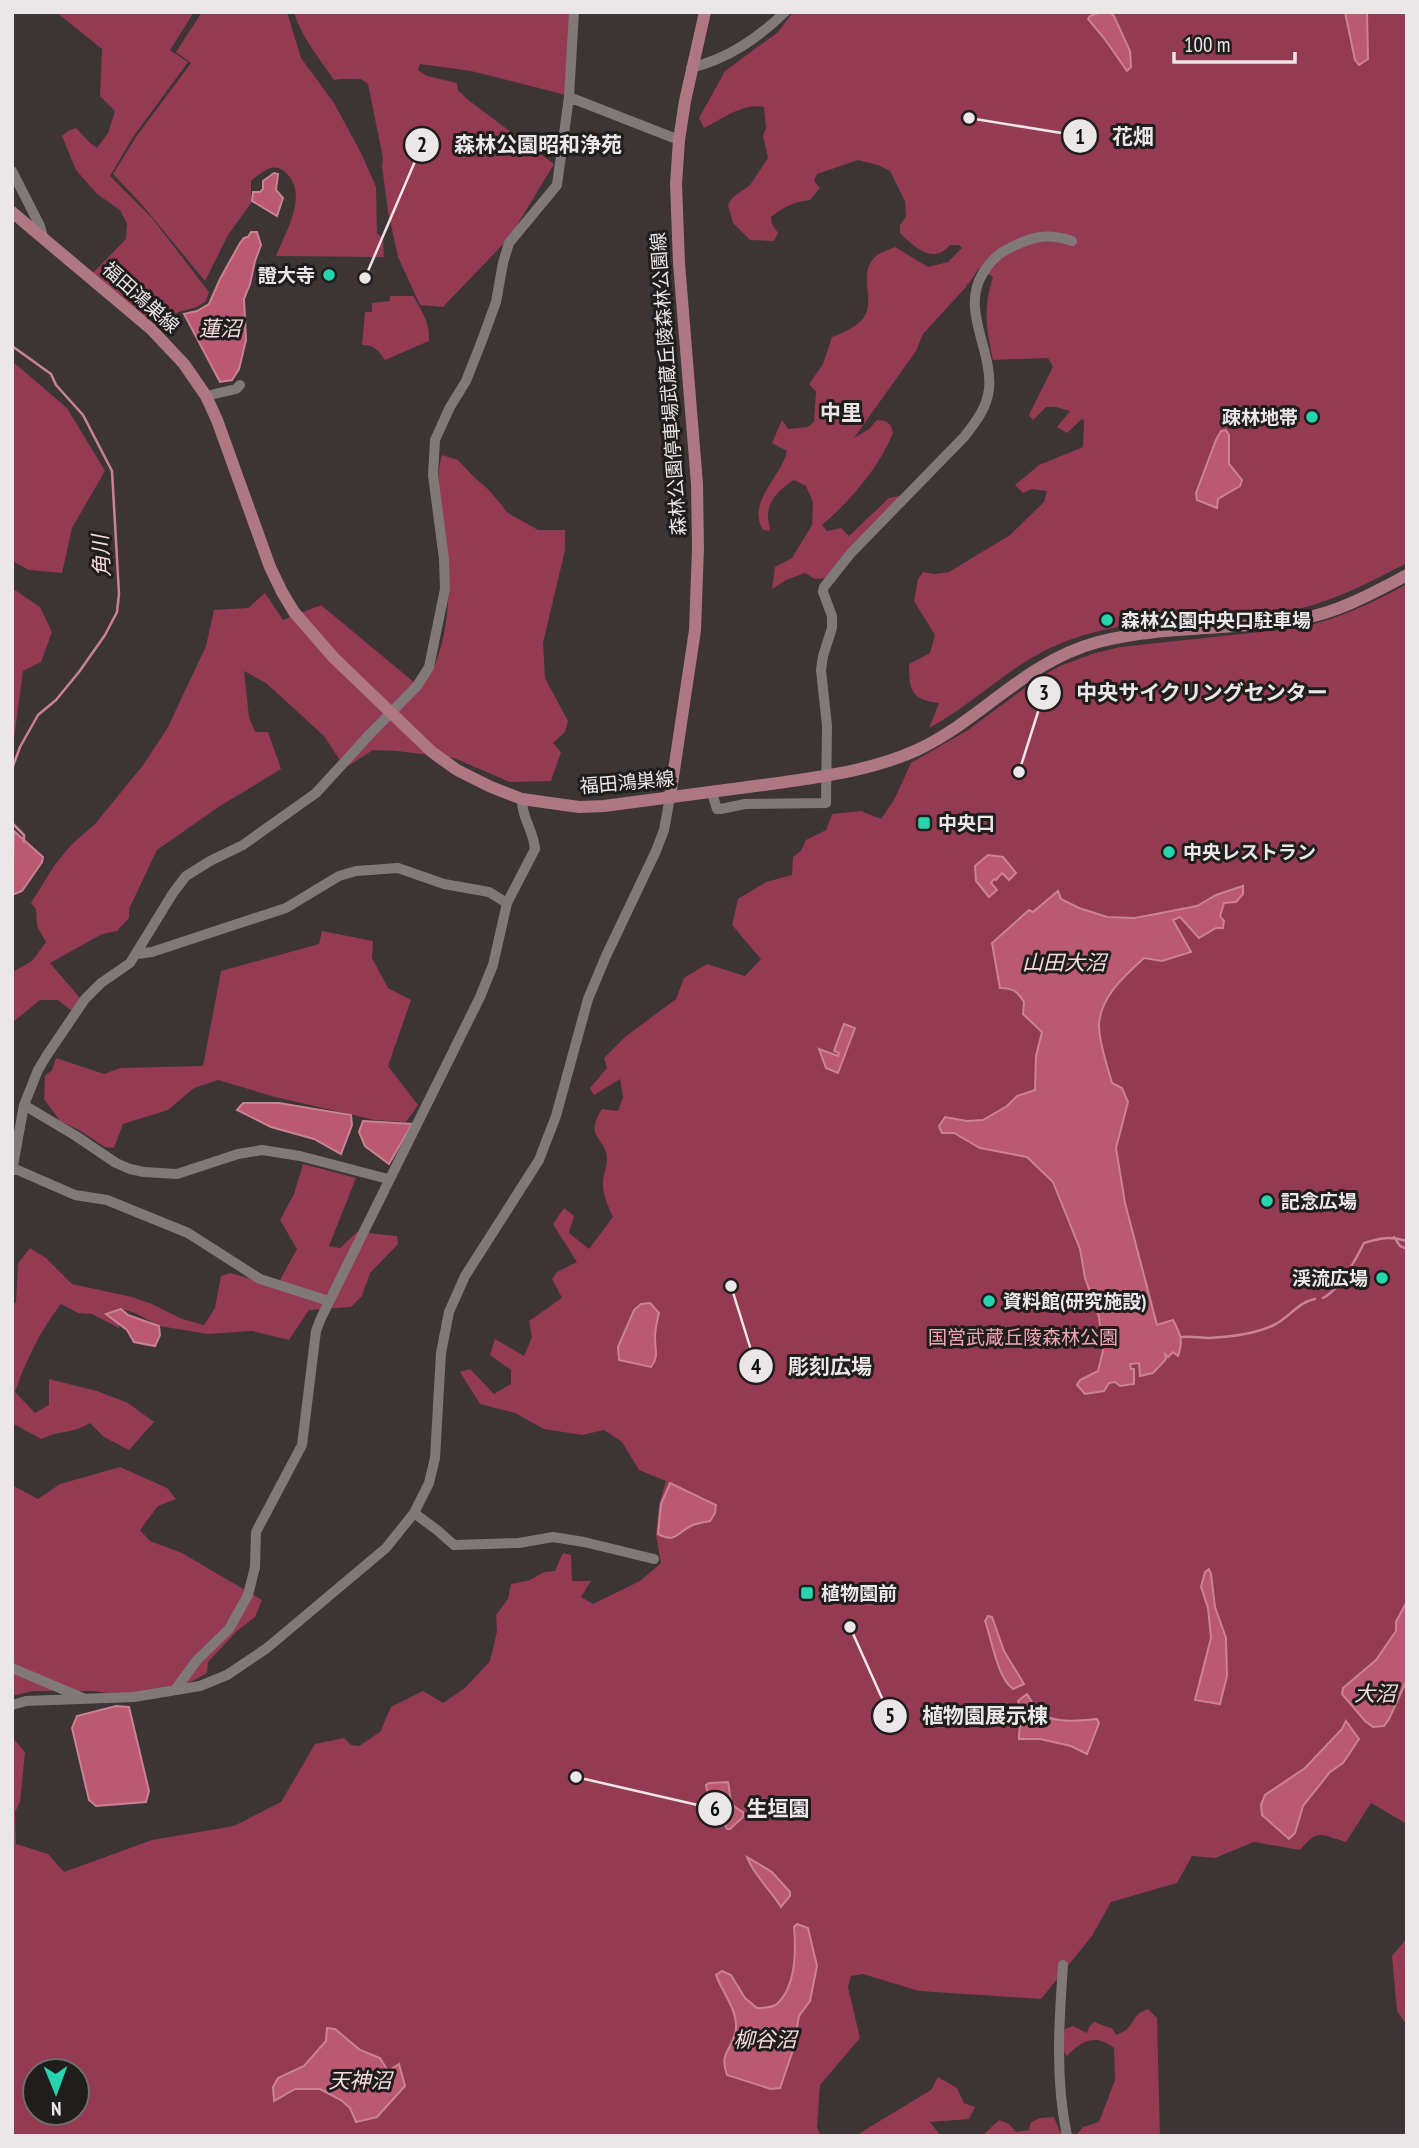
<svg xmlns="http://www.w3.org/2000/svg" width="1419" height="2148" viewBox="0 0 1419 2148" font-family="'PT Sans Narrow','Noto Sans JP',sans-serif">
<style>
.green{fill:#943a52;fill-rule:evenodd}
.water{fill:#ba5971;stroke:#c98394;stroke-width:2}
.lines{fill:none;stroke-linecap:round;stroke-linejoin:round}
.stream{stroke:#c98394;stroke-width:2.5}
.minor{stroke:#817879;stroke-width:10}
.major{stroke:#ae7783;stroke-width:12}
.poi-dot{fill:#26d5ae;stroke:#201d1d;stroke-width:2.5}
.labels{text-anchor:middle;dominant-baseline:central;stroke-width:6;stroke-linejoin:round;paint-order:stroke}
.poi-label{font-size:19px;font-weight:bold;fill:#ebe6e7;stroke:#201d1d;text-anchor:start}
.street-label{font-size:19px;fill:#ebe6e7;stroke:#201d1d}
.park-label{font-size:19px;fill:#f3a5b4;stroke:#201d1d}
.water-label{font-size:21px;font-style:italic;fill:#f8dce1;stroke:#201d1d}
.neighbourhood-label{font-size:21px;font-weight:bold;fill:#ebe6e7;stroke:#201d1d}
.leader{fill:none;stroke:#ebe6e7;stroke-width:2.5}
.callout-dot{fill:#ebe6e7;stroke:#201d1d;stroke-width:2.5}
.mark-label{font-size:21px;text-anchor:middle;font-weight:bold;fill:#111}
.callout-label{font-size:21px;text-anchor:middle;font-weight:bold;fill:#ebe6e7;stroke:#201d1d;stroke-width:6;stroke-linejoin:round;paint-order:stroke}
</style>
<rect width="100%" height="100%" fill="#3c3435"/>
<path class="green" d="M 56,12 L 194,12 L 170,50 L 188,62 L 133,137 L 110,176 L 152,218 L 209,292 L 206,301 L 197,307 L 179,312 L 161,320 L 147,318 L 93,273 L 126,239 L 127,224 L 120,210 L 97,194 L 76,170 L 62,136 L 68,131 L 76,128 L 90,143 L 97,148 L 108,133 L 115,111 L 100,96 L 102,49 Z
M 202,12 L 287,12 L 301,58 L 334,103 L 361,153 L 376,187 L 377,233 L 383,239 L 384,257 L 276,256 C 285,233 310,193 285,172 C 273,161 262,172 251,181 L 251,203 L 228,235 L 205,281 L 144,207 L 113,174 L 136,137 L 191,63 L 176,52 Z
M 294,12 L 570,12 L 566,95 L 471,71 L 420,64 L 418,70 L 427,76 L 457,83 L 458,90 L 467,99 L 554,164 L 510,237 L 443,307 L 420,305 L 398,257 L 388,211 L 382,166 L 383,158 L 368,84 L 361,79 C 352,80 343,78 334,80 C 320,59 301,37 294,12 Z
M 793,12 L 1407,12 L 1407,563 C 1370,582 1339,599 1298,609 C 1219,620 1122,614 1050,648 C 1006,669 972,705 929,728 L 939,703 C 911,700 909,690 909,664 L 930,653 L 935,635 L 914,601 L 918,579 L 923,572 L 934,574 L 949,572 L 1010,535 L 1044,502 L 1047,491 L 1032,489 L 1023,493 L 1015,485 L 1039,465 L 1083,447 L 1084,420 L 1082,419 L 1067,433 L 1057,427 L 1070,411 L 1056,407 L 1046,407 L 1033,420 L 1029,415 L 1053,367 L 1048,358 L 993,360 C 986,329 983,308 993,277 L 979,268 L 968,285 L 967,283 L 966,287 L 923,334 L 916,351 L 854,438 L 869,429 L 877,420 C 887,420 891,423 893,433 C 878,469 851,500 822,525 L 827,531 L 841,528 L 849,536 L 889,498 L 899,496 L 895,507 L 826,578 L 815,579 L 805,573 L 786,580 L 772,589 L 775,567 L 792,558 L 812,525 L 813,502 L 806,486 L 794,480 C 782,488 770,497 768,513 C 767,519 770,524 770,531 L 763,530 C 746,502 782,476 787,451 L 772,443 L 782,420 L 788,429 L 808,427 L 814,422 L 816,392 L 809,384 L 823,364 L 832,337 C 842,333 854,328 862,320 C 878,302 856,276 875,257 C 880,252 889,250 895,247 L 928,267 L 948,262 L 962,248 L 959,245 L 950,245 C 933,265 915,248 900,233 L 900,225 L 906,217 L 905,201 L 890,171 L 878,165 L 858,160 L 817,174 L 814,181 L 820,188 L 810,200 C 794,202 783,207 771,217 L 772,224 L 778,233 L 774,241 L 750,240 L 733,223 L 728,205 L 732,198 L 750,185 L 768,158 L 763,136 L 766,128 L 764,107 C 742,103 723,119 704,128 L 699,118 L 725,71 L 778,32 Z
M 390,296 L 413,296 C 422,311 430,323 429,341 L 385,360 C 379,351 374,345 362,345 L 365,312 L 372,312 L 372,303 L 390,301 Z
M 12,361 L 67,408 L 105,471 L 72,528 L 62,573 L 29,570 L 12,561 Z
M 442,455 L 458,460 L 474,477 L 489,490 L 508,513 L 538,530 L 565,530 L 565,550 L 543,643 L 545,678 L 568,721 L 565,732 L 553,743 L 561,752 L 551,781 L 510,782 L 454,758 L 397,751 L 373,750 L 345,768 L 324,736 L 266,683 L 244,671 L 249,717 L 255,732 L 268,732 L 281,769 L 220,806 L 157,850 L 129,909 L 129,918 L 117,931 L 102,934 L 50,963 L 81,999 L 72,1011 L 58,1000 L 40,1000 L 12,1023 L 12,969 L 14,971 L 32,961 L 46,942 L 37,926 L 36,909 L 31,903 L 54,866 L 71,845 L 95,824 L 144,764 L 168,727 L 206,646 L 214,610 L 248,608 L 265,593 L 283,620 L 321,605 L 421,688 C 426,680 432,672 435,664 C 449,632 451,581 447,546 C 444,517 433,483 442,455 Z
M 1407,584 L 1407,1824 L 1371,1803 L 1346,1842 C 1320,1835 1319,1828 1300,1850 L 1254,1842 L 1215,1858 L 1192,1856 L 1177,1883 L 1111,1902 L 1092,1936 L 1041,1999 L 919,1991 L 863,1974 L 851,1976 L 848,1987 L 860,2038 L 820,2085 L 817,2128 L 821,2136 L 12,2136 L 12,1737 L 25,1752 L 20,1802 L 15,1812 L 16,1844 L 48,1854 L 64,1872 L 152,1840 L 234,1826 L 281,1802 L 315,1744 L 344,1738 L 351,1745 L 359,1746 L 380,1732 L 391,1707 L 423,1691 L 443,1703 L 465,1688 L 490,1661 L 497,1631 L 496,1615 L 508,1599 L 511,1584 L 530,1580 L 544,1572 L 555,1571 L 563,1553 L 571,1555 L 572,1581 L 591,1581 L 581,1597 L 593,1604 L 640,1581 L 661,1563 L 656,1535 L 659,1505 L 666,1481 L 639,1470 L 622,1442 L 604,1430 L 582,1435 L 544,1429 L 515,1413 L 480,1404 L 460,1372 L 470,1369 L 494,1394 L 511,1384 L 511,1370 L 490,1355 L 495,1339 L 524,1356 L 532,1337 L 529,1321 L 562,1298 L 552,1279 L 557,1272 L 577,1262 L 553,1224 L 564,1208 L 574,1216 L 569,1233 L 589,1249 L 613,1217 C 608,1206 602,1193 603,1181 C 604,1173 607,1166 607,1159 C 607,1138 583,1139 602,1109 L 618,1111 L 623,1097 L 620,1079 L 594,1095 L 590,1088 L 607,1068 L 604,1058 L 625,1037 L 676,999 L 684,978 L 707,964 L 745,976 L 761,959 L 732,925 L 738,899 L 766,882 L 792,875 L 793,857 L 801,851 L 806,840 L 826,830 L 832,814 L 861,811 L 881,819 L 894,800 L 911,763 L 968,730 L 1037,679 L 1060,666 L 1092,654 L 1120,647 L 1299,628 C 1338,619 1372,603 1407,584 ZM 35,2071 L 77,2071 L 77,2113 L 35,2113 Z
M 12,588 L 40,607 L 52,632 L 41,662 L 23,671 L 12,754 Z
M 322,931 L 373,941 L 372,958 L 388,988 L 411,1000 L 388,1066 L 418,1105 L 406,1122 L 375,1120 L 275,1097 L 218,1080 L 194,1088 L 168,1110 L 123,1124 L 114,1148 L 105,1147 L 79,1130 L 60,1121 L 44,1099 L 45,1076 L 52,1070 L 56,1058 L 104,1074 L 120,1068 L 203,1066 L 221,971 L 319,944 Z
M 303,1164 L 356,1178 L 329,1246 L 340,1248 L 357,1232 L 397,1236 L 398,1244 L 370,1273 L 362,1296 L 351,1307 L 309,1310 L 289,1340 L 252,1331 L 208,1334 L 159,1326 L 135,1313 L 122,1309 L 119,1328 L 92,1314 L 78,1313 L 61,1304 C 40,1331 26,1360 15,1392 L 35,1413 L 49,1405 L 49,1379 L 97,1391 L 128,1403 L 154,1422 L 129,1450 L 104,1437 L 90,1423 C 72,1434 60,1430 41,1439 L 12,1423 L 12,1306 L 16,1302 L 18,1263 L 30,1248 L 46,1258 L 72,1284 L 132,1297 L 152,1304 L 182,1319 L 204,1325 L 215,1308 L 221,1276 L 230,1273 L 262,1282 L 280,1280 L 297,1249 L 280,1220 L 294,1194 Z
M 120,1467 L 167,1488 L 176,1499 L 158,1506 L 140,1530 L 150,1541 L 182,1553 L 262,1600 L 255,1617 L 237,1631 L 208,1662 L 207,1673 L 165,1696 L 134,1697 L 94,1691 L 33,1691 L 12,1696 L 12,1485 L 38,1499 L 60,1484 Z
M 1407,1938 L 1407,2025 L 1397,2011 L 1392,1956 Z
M 1148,2009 L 1157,2018 L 1160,2136 L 982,2136 L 999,2120 L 1009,2124 L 1016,2132 L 1029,2130 L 1031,2122 L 1040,2118 L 1054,2117 L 1060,2132 L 1077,2134 L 1083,2127 L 1099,2122 L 1115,2080 L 1114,2048 C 1095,2033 1081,2041 1067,2056 L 1062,2049 L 1065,2029 L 1073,2026 L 1087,2033 L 1089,2027 L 1094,2022 L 1113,2029 L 1116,2035 C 1120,2033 1124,2032 1127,2029 C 1136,2020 1133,2014 1148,2009 Z
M 938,2077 L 957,2088 L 964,2103 L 975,2107 L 969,2119 L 930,2122 L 941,2136 L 855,2136 L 931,2090 Z"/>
<path class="water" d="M 1101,12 L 1110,12 L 1114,16 L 1130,51 L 1131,67 L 1127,71 L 1104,38 L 1088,19 L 1090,16 Z
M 1345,12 L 1367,12 L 1368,59 L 1359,65 L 1355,60 Z
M 274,173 L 278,174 L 276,190 L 283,198 L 277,216 L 252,201 L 253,192 L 260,192 L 263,189 L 263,181 Z
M 251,232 L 257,232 L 261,245 L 255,261 L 250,284 L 244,299 L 246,340 L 239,369 L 232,380 L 220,382 L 184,314 L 197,311 L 209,304 L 220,279 L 240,243 L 244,238 L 248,237 Z
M 1226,430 L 1229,435 L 1229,464 L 1242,480 L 1240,486 L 1218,499 L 1217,508 L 1197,500 L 1196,493 L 1216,440 L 1221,431 Z
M 14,831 L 43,857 L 42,862 L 22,891 L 12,895 Z
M 988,855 L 1003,857 L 1016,873 L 1009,880 L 1002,873 L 996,880 L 994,879 L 991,883 L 997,890 L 989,897 L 976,881 L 975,866 Z
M 1243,886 L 1243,894 L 1236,902 L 1224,903 L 1220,916 L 1224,921 L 1223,928 L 1216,928 L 1199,938 L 1180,917 L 1173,920 L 1191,952 L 1162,961 L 1144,958 C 1125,975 1100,997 1099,1025 C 1099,1043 1107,1065 1112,1083 L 1122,1088 L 1128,1102 L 1116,1148 L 1125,1203 L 1157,1325 L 1173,1320 C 1180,1333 1184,1341 1178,1356 L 1173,1352 L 1168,1357 L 1165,1354 L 1166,1359 L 1153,1373 L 1140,1376 L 1139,1363 L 1130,1364 L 1131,1369 L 1134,1369 L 1134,1384 L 1120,1386 L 1115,1382 L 1109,1383 L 1104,1391 L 1085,1394 L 1077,1385 L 1080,1380 L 1098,1371 L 1103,1351 L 1099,1317 L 1085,1278 L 1080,1249 L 1053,1182 L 1027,1157 L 980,1148 L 954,1133 L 942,1133 L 939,1126 L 945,1117 L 967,1121 L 983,1120 L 1007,1106 L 1017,1096 L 1035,1090 L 1036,1056 L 1042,1032 L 1023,1014 L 1024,1002 C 1017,991 1013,988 1000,988 L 992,943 L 1029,910 L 1033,912 L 1058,891 L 1061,899 L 1079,908 L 1107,917 L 1135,918 L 1197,906 L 1216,895 Z
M 844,1024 L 855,1028 L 838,1073 L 826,1068 L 819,1049 L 838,1056 L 839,1053 L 834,1051 Z
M 243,1103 L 279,1103 L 351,1115 L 352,1125 L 341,1154 L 314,1139 L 271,1127 L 237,1110 Z
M 363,1121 L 412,1124 L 389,1164 L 365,1146 L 359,1132 Z
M 650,1303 L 659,1313 C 657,1321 655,1330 655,1338 C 655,1350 659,1357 651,1367 L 619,1360 L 618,1347 L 634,1310 L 641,1304 Z
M 121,1309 L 128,1315 L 159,1326 L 160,1335 L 155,1346 L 134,1342 L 127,1330 L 106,1314 Z
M 670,1483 L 716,1505 L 715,1513 L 710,1521 C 705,1522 698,1523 693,1525 C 678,1531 677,1544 658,1534 L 661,1504 Z
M 1209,1569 L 1211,1574 L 1215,1607 L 1226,1638 L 1227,1676 L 1220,1704 L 1195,1700 L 1211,1638 L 1208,1608 L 1201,1587 L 1205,1572 Z
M 1407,1601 L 1407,1680 L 1389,1719 L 1384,1726 L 1373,1727 L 1365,1721 L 1342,1694 L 1343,1688 L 1376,1660 L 1396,1631 L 1396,1622 Z
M 988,1616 L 992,1617 L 1004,1651 L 1024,1684 L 1013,1689 C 997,1677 992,1640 985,1621 Z
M 1027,1694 L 1040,1715 C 1064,1723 1072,1721 1097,1719 L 1099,1723 L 1087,1754 L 1071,1746 L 1040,1739 L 1019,1739 C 1018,1724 1026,1718 1018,1701 Z
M 116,1706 L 129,1707 L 149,1791 L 146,1802 L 96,1806 L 89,1800 L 72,1728 L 77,1716 Z
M 1346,1721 L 1359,1739 L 1343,1763 L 1330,1772 L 1303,1806 L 1295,1833 L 1289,1839 L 1262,1815 L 1261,1805 L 1265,1795 L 1305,1768 L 1342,1729 Z
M 728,1782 C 732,1799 726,1803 743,1812 L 743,1817 L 730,1829 L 727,1829 C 722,1818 706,1795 706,1785 L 709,1783 Z
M 747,1857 L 772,1872 L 790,1892 L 790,1896 L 781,1907 C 770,1889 754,1876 747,1857 Z
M 797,1924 L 808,1928 L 817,1966 L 810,2001 L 799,2016 L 793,2050 L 780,2088 L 771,2089 L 727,2075 C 718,2051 734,2050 736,2028 C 737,2009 722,1992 716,1975 L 722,1971 L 731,1975 L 745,1998 L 757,2008 C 764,2008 773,2008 778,2003 C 796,1985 796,1950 794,1927 Z
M 327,2028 L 335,2029 L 360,2050 L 380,2058 L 388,2071 L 399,2064 L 405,2086 L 377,2117 L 356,2122 L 350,2108 L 341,2100 L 320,2089 L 295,2089 L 274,2101 L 273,2087 L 278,2078 L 304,2066 L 326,2041 Z"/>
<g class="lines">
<path class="stream" d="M 12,346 L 51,374 L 56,385 L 83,415 L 112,471 L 119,594 L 117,612 L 105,635 L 79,672 L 56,700 L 38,715 L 20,747 L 12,769
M 12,823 L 24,835 L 24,842
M 1394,1237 L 1400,1246 L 1407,1249
M 1323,1298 C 1339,1290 1356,1259 1364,1243 C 1380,1238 1390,1236 1407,1241
M 1182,1337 C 1191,1336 1200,1338 1209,1338 C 1230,1337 1255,1334 1274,1325 C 1289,1318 1298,1302 1315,1299"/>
<path class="minor" d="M 691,68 C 729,58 757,39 785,12
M 569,97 L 679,140
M 12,171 L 40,226 L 43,237
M 206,396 L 236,389 L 240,385
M 712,793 L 717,809 L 721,809 L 745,804 L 826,803 L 827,726 L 821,670 L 823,656 L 832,628 L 832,616 L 823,592 L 824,587 L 851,553 L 964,437 C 975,423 987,408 989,389 C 993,350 960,310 983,273 C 989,263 998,253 1010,248 C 1033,236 1047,233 1072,241
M 137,954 L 152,952 L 286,908 L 339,876 L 356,871 L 398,868 L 444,884 L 489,892 L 507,903
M 24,1105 L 76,1136 L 116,1163 L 130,1169 L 144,1172 L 177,1174 L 238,1154 L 262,1150 L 300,1156 L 388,1179
M 13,1168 L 75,1195 L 107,1200 L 188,1233 L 260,1279 L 329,1301
M 12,1171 L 24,1105 L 38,1070 L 47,1055 L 85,999 L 101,983 L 130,963 L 173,893 L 186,876 L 210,861 L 243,845 L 316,793 L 370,734 L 417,686 L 429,667 L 445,589 L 444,559 L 433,475 L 435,440 L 450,407 L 466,381 L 481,343 L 496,302 L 503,263 L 509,243 L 557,185 L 569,97 L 574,12
M 414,1513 L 437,1530 L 454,1545 L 519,1543 L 553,1537 L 584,1542 L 654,1559
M 12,1668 L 83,1698
M 175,1690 L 197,1660 L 229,1629 L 248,1595 L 255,1567 L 256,1532 L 302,1445 L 316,1331 L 321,1318 L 480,997 L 493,965 L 507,903 L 535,849 C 534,832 521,816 522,799
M 12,1705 L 26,1701 L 134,1697 L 200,1686 L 227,1675 L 267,1648 L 386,1548 L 414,1513 L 429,1483 L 435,1458 L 441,1353 L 449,1312 L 465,1276 L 539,1160 L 556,1116 L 588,999 L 606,956 L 656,851 L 664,830 L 670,797
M 1063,1965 C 1059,2022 1055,2079 1067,2136"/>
<path class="major" d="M 12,212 L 151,329 L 184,364 L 206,396 L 217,420 L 270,567 L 282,592 L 294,612 L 334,658 L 432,752 L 457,770 L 491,787 L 522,799 L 579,807 L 604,806 C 662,798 720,791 778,783 C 825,776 873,770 917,750 C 983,719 1024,662 1098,642 C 1163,625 1233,631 1299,619 C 1337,613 1373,593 1407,575
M 670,797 L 695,630 L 698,548 L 697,484 L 679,263 L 676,184 L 679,140 L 685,101 L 705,12"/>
</g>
<g class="poi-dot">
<circle cx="329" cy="275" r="7"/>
<circle cx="1312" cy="417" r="7"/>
<circle cx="1107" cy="620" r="7"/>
<rect x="917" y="816" width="14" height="14" rx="3.5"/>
<circle cx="1169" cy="852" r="7"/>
<circle cx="1267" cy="1201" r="7"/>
<circle cx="1382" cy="1278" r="7"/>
<circle cx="989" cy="1301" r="7"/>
<rect x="800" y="1586" width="14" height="14" rx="3.5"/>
</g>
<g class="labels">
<g class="poi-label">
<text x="315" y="275" text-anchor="end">證大寺</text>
<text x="1298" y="417" text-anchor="end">疎林地帯</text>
<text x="1121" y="620">森林公園中央口駐車場</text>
<text x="938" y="823">中央口</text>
<text x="1183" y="852">中央レストラン</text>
<text x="1281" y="1201">記念広場</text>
<text x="1368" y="1278" text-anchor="end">渓流広場</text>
<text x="1003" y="1301">資料館(研究施設)</text>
<text x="821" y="1593">植物園前</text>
</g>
<g class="street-label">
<text transform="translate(141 297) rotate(42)">福田鴻巣線</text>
<text transform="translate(668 384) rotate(-94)">森林公園停車場武蔵丘陵森林公園線</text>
<text transform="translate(627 782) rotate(-5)">福田鴻巣線</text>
</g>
<g class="park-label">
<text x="1023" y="1337">国営武蔵丘陵森林公園</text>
</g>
<g class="water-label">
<text x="220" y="328">蓮沼</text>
<text transform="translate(101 556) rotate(-93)">角川</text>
<text x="1064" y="962">山田大沼</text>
<text x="1375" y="1693">大沼</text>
<text x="765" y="2039">柳谷沼</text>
<text x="360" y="2080">天神沼</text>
</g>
<g class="neighbourhood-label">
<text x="841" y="412">中里</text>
</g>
</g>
<path class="leader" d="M969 118L1080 136M365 278L422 145M1019 772L1044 693M731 1286L756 1366M850 1627L890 1716M576 1777L715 1809"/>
<g class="callout-dot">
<circle cx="969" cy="118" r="7"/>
<circle cx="365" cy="278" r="7"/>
<circle cx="1019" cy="772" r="7"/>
<circle cx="731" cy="1286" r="7"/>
<circle cx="850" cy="1627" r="7"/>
<circle cx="576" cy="1777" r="7"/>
<circle cx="1080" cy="136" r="18"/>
<circle cx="422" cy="145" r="18"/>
<circle cx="1044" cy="693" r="18"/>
<circle cx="756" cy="1366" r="18"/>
<circle cx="890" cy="1716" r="18"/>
<circle cx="715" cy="1809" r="18"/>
</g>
<g class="mark-label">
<text x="1080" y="144">1</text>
<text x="422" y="152">2</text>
<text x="1044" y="700">3</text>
<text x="756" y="1374">4</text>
<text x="890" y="1723">5</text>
<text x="715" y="1816">6</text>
</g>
<g class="callout-label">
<text x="1133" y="144">花畑</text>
<text x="538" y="152">森林公園昭和浄苑</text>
<text x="1202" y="700">中央サイクリングセンター</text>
<text x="830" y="1374">彫刻広場</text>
<text x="985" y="1723">植物園展示棟</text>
<text x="778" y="1816">生垣園</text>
</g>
<rect width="1419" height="2148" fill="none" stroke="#ebe6e7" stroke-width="28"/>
<g transform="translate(56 2092) rotate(179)"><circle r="33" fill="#201d1d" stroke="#716d6e" stroke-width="2"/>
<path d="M0-5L12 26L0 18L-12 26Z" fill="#26d5ae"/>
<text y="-10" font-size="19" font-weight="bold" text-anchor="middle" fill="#ebe6e7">N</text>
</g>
<path d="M1174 52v10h121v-10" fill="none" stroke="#ebe6e7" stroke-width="3.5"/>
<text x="1184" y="52" font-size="21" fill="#ebe6e7" stroke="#201d1d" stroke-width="5" paint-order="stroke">100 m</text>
</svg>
